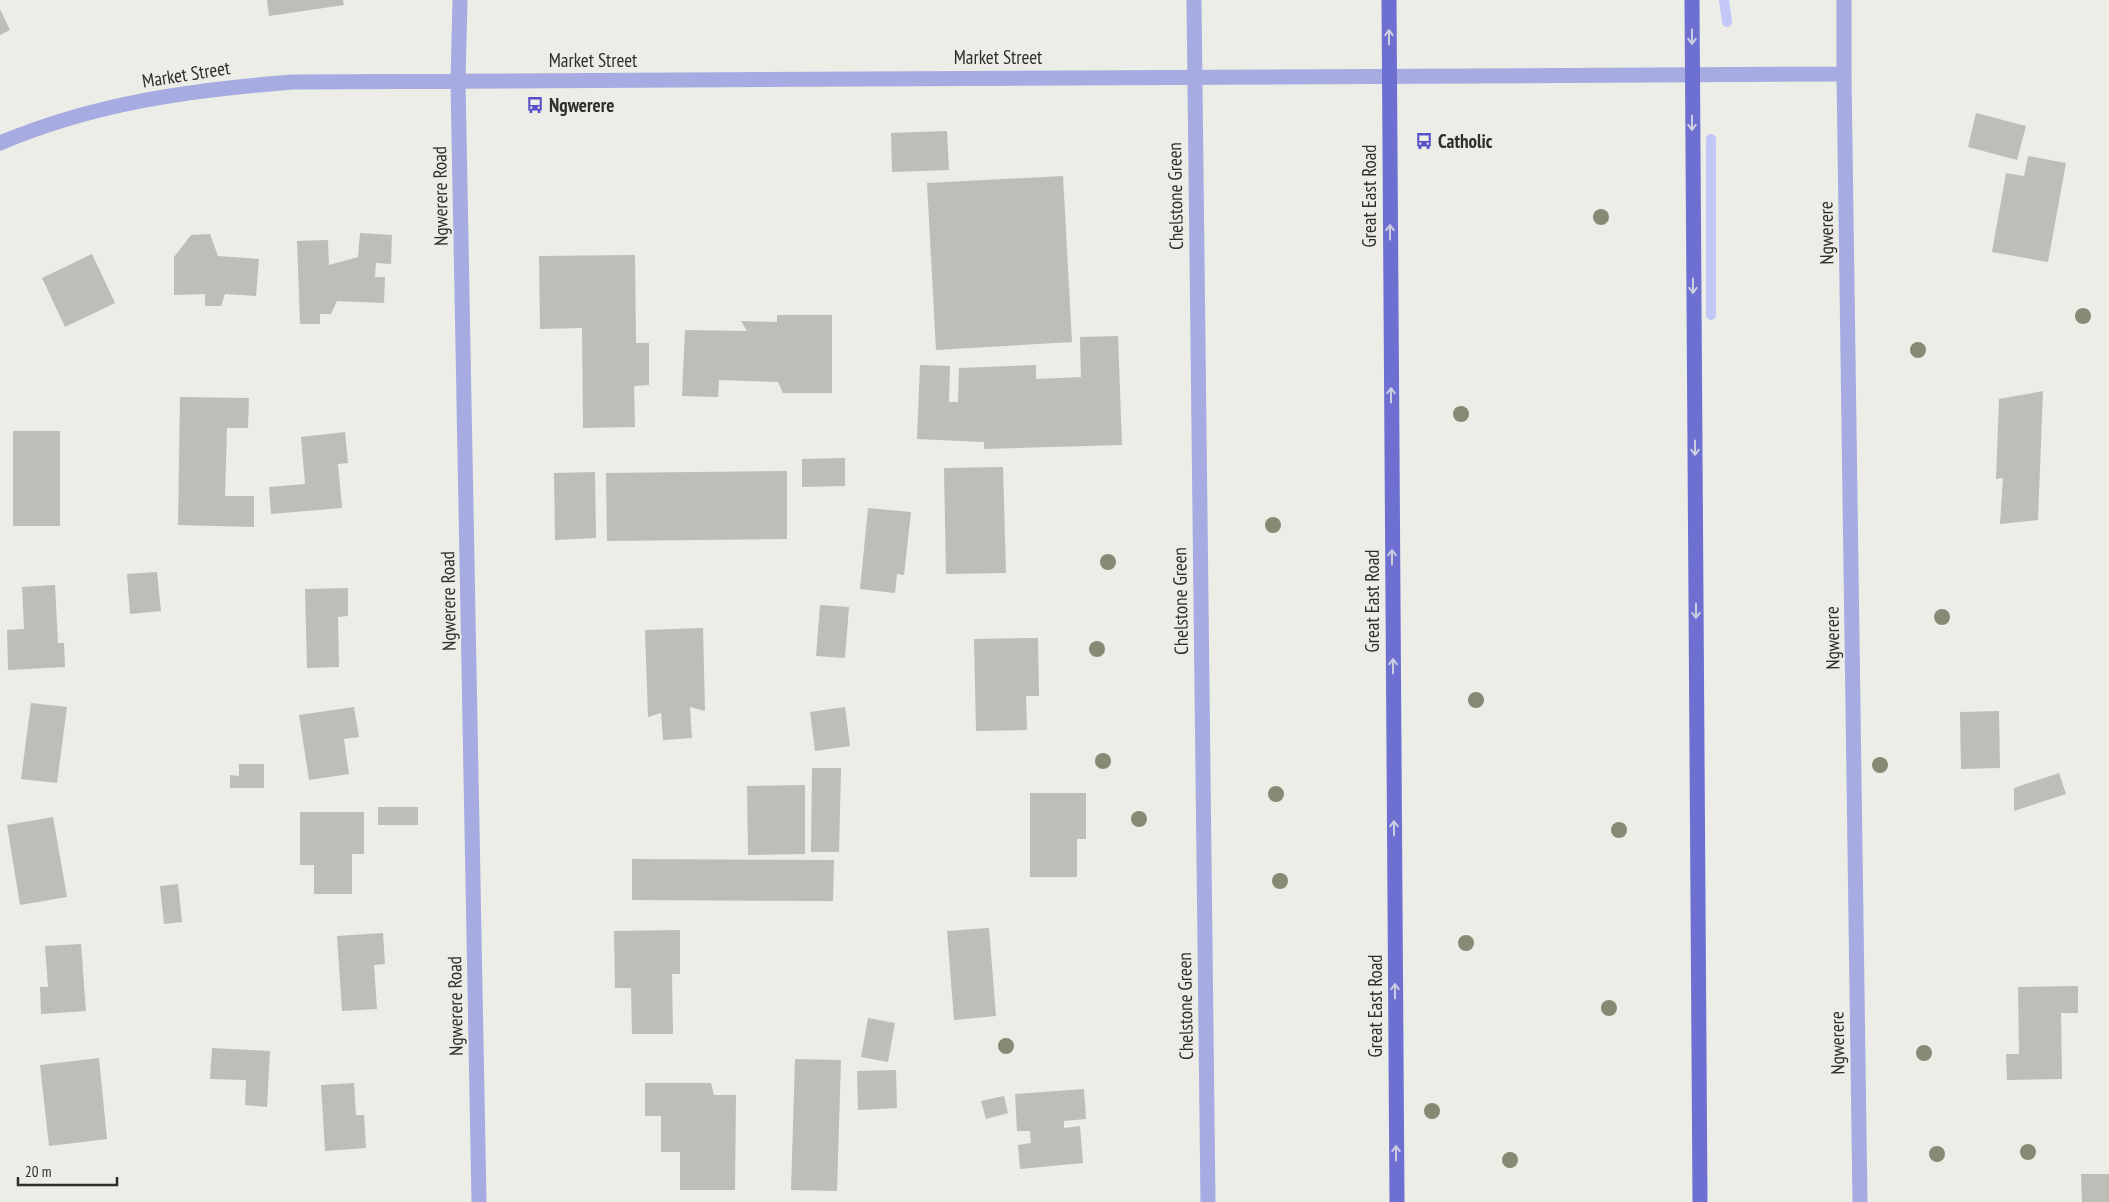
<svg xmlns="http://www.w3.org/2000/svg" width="2109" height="1202" viewBox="0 0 2109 1202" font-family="'PT Sans Narrow',sans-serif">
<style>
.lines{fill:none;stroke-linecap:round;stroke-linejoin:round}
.stream{stroke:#c2c7f8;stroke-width:10}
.building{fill:#bcbeb7}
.minor{stroke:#a6abe1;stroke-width:15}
.tertiary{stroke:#a6abe1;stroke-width:15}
.primary{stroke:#6e70d1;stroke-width:15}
.tree{fill:#848a73}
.oneway{stroke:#cccee1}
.labels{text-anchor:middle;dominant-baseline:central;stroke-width:4;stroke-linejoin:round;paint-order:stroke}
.street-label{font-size:19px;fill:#2e2f2c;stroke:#ebede6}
.poi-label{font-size:19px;font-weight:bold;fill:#2e2f2c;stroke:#ebede6;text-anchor:start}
</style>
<rect width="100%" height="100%" fill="#ebede6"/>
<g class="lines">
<path class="stream" d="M 1724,0 L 1727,22
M 1711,139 L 1711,315"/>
</g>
<path class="building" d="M 267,0 L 343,0 L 344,5 L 269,16 Z
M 0,9 L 10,30 L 0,35 Z
M 1976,113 L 2026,126 L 2017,160 L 1968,147 Z
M 947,131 L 949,170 L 892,172 L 891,133 Z
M 2028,156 L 2066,163 L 2048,262 L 1992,252 L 2006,173 L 2024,176 Z
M 1063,176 L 1072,342 L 936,350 L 927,183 Z
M 360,233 L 392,235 L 391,264 L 376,263 L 375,277 L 385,277 L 384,303 L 337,301 L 331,314 L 320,314 L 320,324 L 300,324 L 297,241 L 328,240 L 329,265 L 358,257 Z
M 210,234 L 218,256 L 259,259 L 256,296 L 225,294 L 221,306 L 205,306 L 205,294 L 174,295 L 174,257 L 191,235 Z
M 92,254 L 115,303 L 65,327 L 42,278 Z
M 635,255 L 636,343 L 649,343 L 649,385 L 634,386 L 635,427 L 583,428 L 582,328 L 540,329 L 539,256 Z
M 777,315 L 832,315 L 832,393 L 783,393 L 778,382 L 719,380 L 718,397 L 682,396 L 685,330 L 747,331 L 741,321 L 777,322 Z
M 1118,336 L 1122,445 L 984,449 L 984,442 L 917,439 L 920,365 L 950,366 L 949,402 L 958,402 L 959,368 L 1036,365 L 1036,379 L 1081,377 L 1080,337 Z
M 2043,391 L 2038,520 L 2000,524 L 2003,478 L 1996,479 L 1999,399 Z
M 180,397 L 249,398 L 248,428 L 227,428 L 225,496 L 254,496 L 254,527 L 178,525 Z
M 13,431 L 60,431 L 60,526 L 13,526 Z
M 345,432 L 348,463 L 338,464 L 342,508 L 271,514 L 269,487 L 305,484 L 301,437 Z
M 845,458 L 845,486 L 802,487 L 802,459 Z
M 1003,467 L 1006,573 L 946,574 L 944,468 Z
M 787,471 L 787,539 L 607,541 L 606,473 Z
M 595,472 L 596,538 L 555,540 L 554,473 Z
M 868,508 L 911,512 L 904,575 L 897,574 L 895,593 L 860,589 Z
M 157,572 L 161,611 L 130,614 L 127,574 Z
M 55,585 L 58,643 L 64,643 L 65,667 L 8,670 L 7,630 L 24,629 L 22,587 Z
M 348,588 L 348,616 L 338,617 L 339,667 L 307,668 L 305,589 Z
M 820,605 L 849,607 L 845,658 L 816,656 Z
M 703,628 L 705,711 L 690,707 L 692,738 L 663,740 L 661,713 L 648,717 L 645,630 Z
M 1038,638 L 1039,696 L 1026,696 L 1027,730 L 976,731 L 974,639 Z
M 31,703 L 67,707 L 57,783 L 21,779 Z
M 354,707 L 359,737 L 344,739 L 349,774 L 309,780 L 299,715 Z
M 845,707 L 850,746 L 815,751 L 810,712 Z
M 1999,711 L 2000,768 L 1961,769 L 1960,712 Z
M 239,764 L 264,764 L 264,788 L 230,788 L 230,775 L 239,776 Z
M 812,768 L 841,768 L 839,852 L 811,852 Z
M 2059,773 L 2066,794 L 2014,811 L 2014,788 Z
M 805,785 L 805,854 L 748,855 L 747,786 Z
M 1030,793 L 1086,793 L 1086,839 L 1077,839 L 1077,877 L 1030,877 Z
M 378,807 L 418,807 L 418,825 L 378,825 Z
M 300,812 L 364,812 L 364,854 L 352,854 L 352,894 L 314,894 L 314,865 L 300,865 Z
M 53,817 L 67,897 L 20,905 L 7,825 Z
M 632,859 L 834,860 L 833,901 L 632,900 Z
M 178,884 L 182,922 L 164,924 L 160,886 Z
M 989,928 L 996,1016 L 954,1020 L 947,931 Z
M 680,930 L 680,974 L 672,974 L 673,1034 L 632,1034 L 631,988 L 615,988 L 614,931 Z
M 383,933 L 385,964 L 374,965 L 377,1009 L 342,1011 L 337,936 Z
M 81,944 L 86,1011 L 41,1014 L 40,987 L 48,987 L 45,946 Z
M 2078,986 L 2078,1013 L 2061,1013 L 2062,1079 L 2007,1080 L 2006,1054 L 2019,1054 L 2018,987 Z
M 868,1018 L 895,1023 L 888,1062 L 861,1057 Z
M 212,1048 L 270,1051 L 267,1107 L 245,1105 L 246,1080 L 210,1079 Z
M 99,1058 L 107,1139 L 49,1146 L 40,1065 Z
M 795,1059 L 841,1060 L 837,1191 L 791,1190 Z
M 896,1070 L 897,1108 L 858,1110 L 857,1071 Z
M 354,1083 L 356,1115 L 364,1115 L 366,1148 L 325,1151 L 321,1085 Z
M 645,1083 L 711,1083 L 714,1095 L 736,1095 L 735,1190 L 680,1190 L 680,1152 L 661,1152 L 661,1116 L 645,1116 Z
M 1084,1089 L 1086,1119 L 1064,1121 L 1064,1128 L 1080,1126 L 1083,1163 L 1020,1169 L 1018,1145 L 1031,1143 L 1030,1131 L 1017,1131 L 1015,1094 Z
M 1004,1096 L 1008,1113 L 986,1119 L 981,1101 Z
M 2081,1174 L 2109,1174 L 2109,1202 L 2082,1202 Z"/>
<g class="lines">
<path class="minor" d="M 1194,0 L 1208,1202
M 1844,74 L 1860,1202"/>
<path class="tertiary" d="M 460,0 L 458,81 L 479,1202
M 0,143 C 95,103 190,90 293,82 L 1844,74 L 1844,0"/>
<path class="primary" d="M 1389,0 L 1397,1202
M 1692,0 L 1700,1202"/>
</g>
<g class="tree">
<circle cx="1601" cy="217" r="8"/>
<circle cx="2083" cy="316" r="8"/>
<circle cx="1918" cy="350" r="8"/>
<circle cx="1461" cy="414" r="8"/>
<circle cx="1273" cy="525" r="8"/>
<circle cx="1108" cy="562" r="8"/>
<circle cx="1942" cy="617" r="8"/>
<circle cx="1097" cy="649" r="8"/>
<circle cx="1476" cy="700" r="8"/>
<circle cx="1103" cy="761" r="8"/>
<circle cx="1880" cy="765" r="8"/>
<circle cx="1276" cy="794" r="8"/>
<circle cx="1139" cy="819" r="8"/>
<circle cx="1619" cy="830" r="8"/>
<circle cx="1280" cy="881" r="8"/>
<circle cx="1466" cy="943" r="8"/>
<circle cx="1609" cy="1008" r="8"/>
<circle cx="1006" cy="1046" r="8"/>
<circle cx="1924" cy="1053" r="8"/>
<circle cx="1432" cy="1111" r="8"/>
<circle cx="2028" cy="1152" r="8"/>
<circle cx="1937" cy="1154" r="8"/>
<circle cx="1510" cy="1160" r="8"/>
</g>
<defs><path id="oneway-shaft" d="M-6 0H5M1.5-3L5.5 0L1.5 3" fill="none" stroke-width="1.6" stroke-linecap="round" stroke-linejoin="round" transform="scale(1.25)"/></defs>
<g class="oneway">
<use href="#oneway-shaft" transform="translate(1389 37) rotate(-90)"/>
<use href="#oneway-shaft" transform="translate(1692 37) rotate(90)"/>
<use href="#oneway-shaft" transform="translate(1692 123) rotate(90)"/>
<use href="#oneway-shaft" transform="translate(1390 232) rotate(-90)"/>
<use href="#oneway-shaft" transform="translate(1693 286) rotate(90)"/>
<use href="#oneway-shaft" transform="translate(1391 395) rotate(-90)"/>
<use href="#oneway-shaft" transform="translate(1695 448) rotate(90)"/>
<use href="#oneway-shaft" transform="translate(1392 557) rotate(-90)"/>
<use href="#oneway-shaft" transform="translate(1696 611) rotate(90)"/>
<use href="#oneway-shaft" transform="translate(1393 666) rotate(-90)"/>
<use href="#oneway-shaft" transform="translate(1394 828) rotate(-90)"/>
<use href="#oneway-shaft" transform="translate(1395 991) rotate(-90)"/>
<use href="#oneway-shaft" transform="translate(1396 1153) rotate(-90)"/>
</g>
<defs>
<g id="bus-bare" transform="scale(1.35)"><path d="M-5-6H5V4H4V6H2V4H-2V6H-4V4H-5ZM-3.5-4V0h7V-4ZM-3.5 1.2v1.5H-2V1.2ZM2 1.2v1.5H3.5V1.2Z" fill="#5750c8" stroke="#ebede6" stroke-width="2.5" paint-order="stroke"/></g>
</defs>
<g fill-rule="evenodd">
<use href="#bus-bare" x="535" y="105"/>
<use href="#bus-bare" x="1424" y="141"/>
</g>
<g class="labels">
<g class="street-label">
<text x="998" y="57">Market Street</text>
<text x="593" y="60">Market Street</text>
<text transform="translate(186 74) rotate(-9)">Market Street</text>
<text transform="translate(440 196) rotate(-91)">Ngwerere Road</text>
<text transform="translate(1175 196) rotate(-91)">Chelstone Green</text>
<text transform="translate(1369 196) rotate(-90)">Great East Road</text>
<text transform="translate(1826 233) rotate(-91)">Ngwerere</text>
<text transform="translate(448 601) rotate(-91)">Ngwerere Road</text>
<text transform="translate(1180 601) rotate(-91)">Chelstone Green</text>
<text transform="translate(1372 601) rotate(-90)">Great East Road</text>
<text transform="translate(1832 638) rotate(-91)">Ngwerere</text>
<text transform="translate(455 1006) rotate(-91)">Ngwerere Road</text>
<text transform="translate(1185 1006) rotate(-91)">Chelstone Green</text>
<text transform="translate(1375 1006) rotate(-90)">Great East Road</text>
<text transform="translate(1837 1043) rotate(-91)">Ngwerere</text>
</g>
<g class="poi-label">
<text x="549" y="105">Ngwerere</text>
<text x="1438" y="141">Catholic</text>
</g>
</g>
<path d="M18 1177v8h99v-8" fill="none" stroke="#2e2f2c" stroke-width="2.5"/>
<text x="25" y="1177" font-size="15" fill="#2e2f2c" stroke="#ebede6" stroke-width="4" paint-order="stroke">20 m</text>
</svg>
